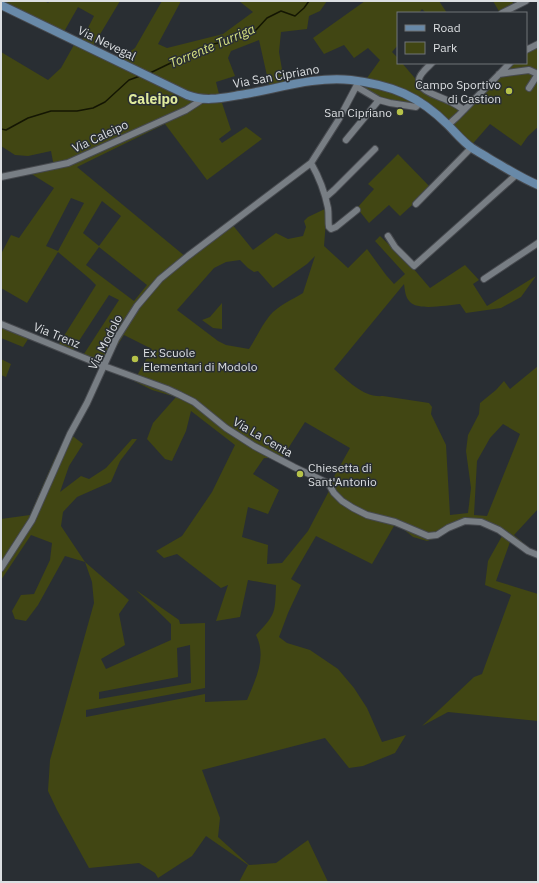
<svg xmlns="http://www.w3.org/2000/svg" width="539" height="883" viewBox="0 0 539 883" font-family="'IBM Plex Sans',sans-serif">
<style>
.green{fill:#414613;fill-rule:evenodd}
.lines{fill:none;stroke-linecap:round;stroke-linejoin:round}
.stream{stroke:#141603;stroke-width:1.5}
.minor-casing{stroke:#474a4f;stroke-width:8}
.major-casing{stroke:#474a4f;stroke-width:10}
.minor{stroke:#787e84;stroke-width:6}
.major{stroke:#6889a8;stroke-width:8}
.poi-dot{fill:#b6c249;stroke:#292e33;stroke-width:1.5}
.labels{text-anchor:middle;dominant-baseline:central;stroke-width:3;stroke-linejoin:round;paint-order:stroke}
.street-label{font-size:12px;fill:#dcdfe2;stroke:#292e33}
.poi-label{font-size:12px;fill:#dcdfe2;stroke:#292e33;text-anchor:end}
.water-label{font-size:13px;font-style:italic;fill:#d6e280;stroke:#292e33}
.quarter-label{font-size:14px;font-weight:bold;fill:#dfea9c;stroke:#292e33}
</style>
<rect width="100%" height="100%" fill="#292e33"/>
<path class="green" d="M 1,1 L 45,1 L 48,3 L 50,1 L 120,1 L 90,51 L 113,63 L 135,48 L 162,1 L 181,1 L 158,44 L 167,48 L 223,34 L 253,12 L 239,1 L 327,1 L 320,11 L 309,16 L 307,29 L 281,32 L 279,52 L 285,87 L 270,89 L 259,40 L 231,51 L 228,58 L 235,76 L 216,82 L 219,94 L 251,88 L 251,93 L 245,94 L 222,103 L 231,130 L 219,139 L 222,143 L 246,127 L 262,139 L 207,180 L 165,124 L 77,167 L 186,257 L 231,223 L 253,250 L 276,233 L 288,239 L 303,236 L 306,227 L 304,221 L 308,217 L 327,208 L 324,246 L 348,268 L 367,249 L 386,275 L 394,284 L 405,274 L 375,241 L 380,236 L 412,267 L 430,288 L 465,265 L 479,280 L 473,284 L 487,306 L 536,276 L 521,297 L 501,308 L 466,313 L 460,304 C 448,305 418,311 410,302 C 405,297 405,290 404,284 L 334,369 C 348,381 364,398 383,396 L 429,403 L 432,407 L 431,414 L 446,445 L 450,515 L 468,513 L 471,488 L 466,451 L 468,435 L 479,414 L 480,403 L 496,390 L 504,381 L 510,389 L 538,366 L 538,509 L 514,535 L 527,546 L 521,550 L 510,542 L 496,581 L 538,594 L 538,721 L 448,712 L 422,726 L 474,677 L 482,674 L 511,595 C 503,591 494,589 485,585 L 488,561 L 502,536 L 483,525 L 470,524 L 459,522 L 433,539 L 427,541 L 413,537 L 402,528 L 394,526 L 372,564 L 316,536 L 291,579 L 301,585 L 288,613 L 279,637 L 287,643 L 310,650 L 338,669 L 354,688 L 367,708 L 382,742 L 406,735 L 395,753 L 363,766 L 349,768 L 325,738 L 202,770 L 220,818 L 218,837 L 249,865 L 276,863 L 308,840 L 328,882 L 239,882 L 248,865 L 206,836 L 192,856 L 158,878 L 155,873 L 139,863 L 89,868 L 57,810 L 48,791 L 50,760 L 94,603 L 92,582 L 85,562 L 65,556 L 38,605 L 26,621 L 15,619 L 12,611 L 21,595 L 34,594 L 50,560 L 52,543 L 31,535 L 1,580 L 1,519 L 30,515 L 54,460 L 67,434 L 70,434 L 83,444 L 69,466 L 60,492 L 81,476 L 89,479 L 106,468 L 132,439 L 137,439 L 120,461 L 111,482 L 77,497 L 63,512 L 61,526 L 85,562 L 129,600 L 119,614 L 125,645 L 101,659 L 106,669 L 171,640 L 171,624 L 136,590 L 179,620 L 180,624 L 205,623 L 205,688 L 86,710 L 86,717 L 205,694 L 205,702 L 247,700 C 256,678 267,657 256,635 C 276,614 275,613 276,585 L 248,580 L 240,617 L 216,621 L 228,585 L 221,588 L 177,554 L 164,558 L 156,551 L 182,536 L 212,492 L 235,445 L 191,411 L 186,431 L 172,461 L 165,459 L 147,439 L 153,423 L 176,397 L 152,390 L 134,381 L 152,349 L 124,335 L 104,366 L 82,357 L 119,300 L 109,295 L 71,353 L 57,347 L 96,285 L 90,279 L 58,252 L 27,303 L 1,288 L 1,254 L 11,235 L 19,238 L 54,188 L 30,173 L 54,167 L 51,151 L 28,156 L 15,155 L 1,146 L 1,52 L 48,80 L 61,68 L 75,43 L 79,46 L 94,16 L 78,7 L 61,37 L 1,7 ZM 71,198 L 84,203 L 58,251 L 46,246 ZM 102,201 L 121,216 L 99,246 L 83,233 ZM 99,247 L 147,285 L 134,301 L 86,265 ZM 315,256 L 303,293 C 293,299 282,304 273,312 C 263,322 257,337 249,349 L 226,345 L 218,341 L 177,310 L 214,268 L 226,262 L 240,260 L 248,268 L 254,272 L 258,271 L 273,288 L 307,264 ZM 305,422 L 350,448 L 331,482 L 329,491 L 308,531 L 282,563 L 267,564 L 268,545 L 242,537 L 248,507 L 268,514 L 279,490 L 253,474 L 264,458 L 282,458 ZM 503,424 L 520,434 L 487,516 L 474,515 L 477,461 L 490,438 ZM 190,645 L 191,683 L 99,699 L 99,692 L 178,677 L 177,648 Z
M 365,1 L 439,1 L 447,13 L 426,13 L 422,9 L 419,13 L 398,13 L 398,45 L 392,52 L 398,58 L 398,63 L 402,63 L 419,83 L 464,110 L 509,63 L 526,63 L 526,51 L 538,44 L 538,127 L 528,136 L 521,146 L 490,124 L 469,148 L 428,111 L 417,105 L 384,100 L 363,89 L 362,85 L 380,60 L 368,48 L 354,58 L 344,45 L 324,54 L 313,38 Z
M 493,1 L 512,1 L 515,7 L 500,13 Z
M 398,154 L 431,188 L 400,216 L 389,205 L 369,223 L 357,208 L 374,189 L 368,184 Z
M 222,303 L 222,329 L 213,328 L 202,320 L 210,317 Z
M 1,324 L 30,336 L 23,347 L 1,338 Z
M 1,359 L 11,364 L 6,377 L 1,375 Z"/>
<g class="lines">
<path class="stream" d="M 150,73 L 208,45 L 229,41 L 246,32 L 256,30 L 267,18 L 281,11 L 295,16 L 304,8 L 309,1
M 1,129 L 6,130 L 28,118 L 51,111 L 77,111 L 93,108 L 105,102 L 129,80 L 140,76"/>
<g class="minor-casing">
<path id="minor" d="M 502,13 L 526,1
M 526,50 L 538,44
M 432,63 C 428,67 419,74 419,80 C 418,92 443,97 451,102 C 455,104 460,107 464,110
M 499,74 L 529,70 L 538,74 L 529,88
M 357,87 L 379,100 L 390,103 L 416,107 L 421,102
M 448,125 L 458,116 L 510,63
M 346,140 L 379,100
M 311,163 C 319,177 325,193 328,208 C 329,215 328,221 329,227 L 331,229 L 336,227 L 357,210
M 1,177 L 68,163 L 186,110 L 203,99
M 326,197 L 334,190 L 375,149
M 416,204 L 471,148
M 388,236 L 395,247 L 414,266 L 516,175
M 484,279 L 538,243
M 1,324 L 104,366 L 167,389 L 180,395 L 194,402 L 226,428 L 254,446 L 294,467 L 328,483 L 334,493 L 342,501 L 353,508 L 367,515 L 395,522 L 428,536 L 437,535 L 448,528 L 465,521 L 481,522 L 499,530 L 528,551 L 538,555
M 1,568 L 32,520 L 70,434 L 87,403 L 116,339 L 137,306 L 160,279 L 188,256 L 311,163 L 339,119 L 359,81"/>
</g>
<g class="major-casing">
<path id="major" d="M 1,5 L 187,95 C 205,102 222,98 240,95 C 277,89 314,76 351,80 C 392,85 419,96 448,125 C 456,133 463,142 472,148 C 478,152 484,155 490,159 C 506,168 521,178 538,185"/>
</g>
<use href="#minor" class="minor"/>
<use href="#major" class="major"/>
</g>
<g class="poi-dot">
<circle cx="509" cy="91" r="4"/>
<circle cx="400" cy="112" r="4"/>
<circle cx="135" cy="359" r="4"/>
<circle cx="300" cy="474" r="4"/>
</g>
<g class="labels">
<g class="street-label">
<text transform="translate(107 43) rotate(26)">Via Nevegal</text>
<text transform="translate(276 76) rotate(-10)">Via San Cipriano</text>
<text transform="translate(100 136) rotate(-25)">Via Caleipo</text>
<text transform="translate(57 335) rotate(22)">Via Trenz</text>
<text transform="translate(105 342) rotate(-63)">Via Modolo</text>
<text transform="translate(263 437) rotate(30)">Via La Centa</text>
</g>
<g class="poi-label">
<text x="501" y="84">Campo Sportivo<tspan x="501" dy="14">di Castion</tspan></text>
<text x="392" y="112">San Cipriano</text>
<text x="143" y="352" text-anchor="start">Ex Scuole<tspan x="143" dy="14">Elementari di Modolo</tspan></text>
<text x="308" y="467" text-anchor="start">Chiesetta di<tspan x="308" dy="14">Sant'Antonio</tspan></text>
</g>
<g class="water-label">
<text transform="translate(212 46) rotate(-23)">Torrente Turriga</text>
</g>
<g class="quarter-label">
<text x="153" y="99">Caleipo</text>
</g>
</g>
<rect width="539" height="883" fill="none" stroke="#dcdfe2" stroke-width="4"/>
<rect x="397" y="12" width="130" height="52" fill="#292e33" stroke="#717579"/>
<rect x="405" y="25" width="20" height="6" fill="#6889a8" stroke="#717579"/>
<text x="433" y="32" font-size="12" fill="#dcdfe2">Road</text>
<rect x="405" y="42" width="20" height="12" fill="#414613" stroke="#717579"/>
<text x="433" y="52" font-size="12" fill="#dcdfe2">Park</text>
</svg>
